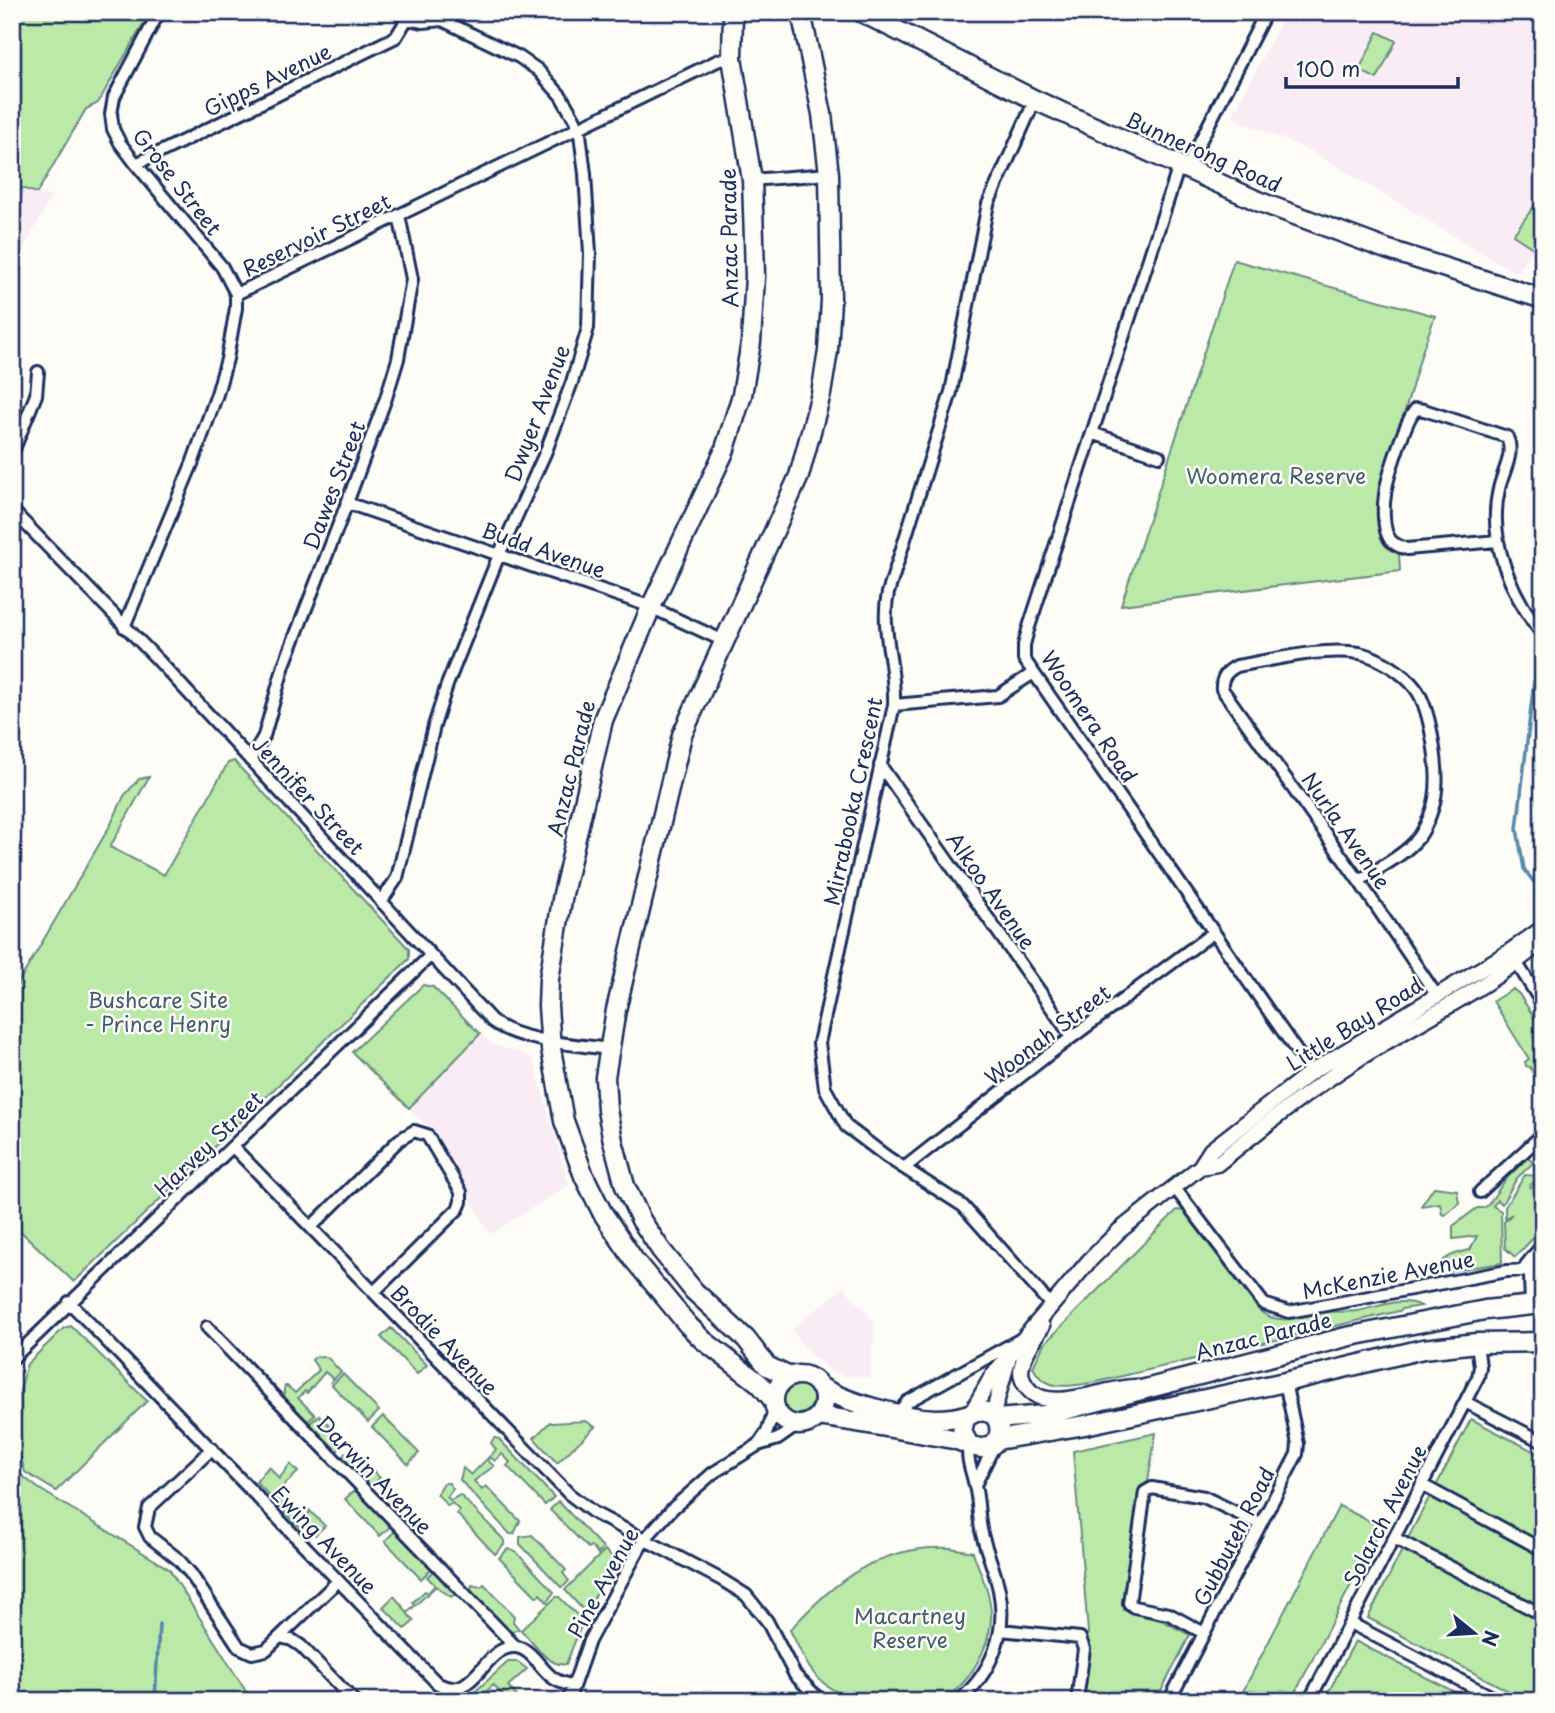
<svg xmlns="http://www.w3.org/2000/svg" width="1555" height="1713" viewBox="0 0 1555 1713" font-family="'Playpen Sans',sans-serif">
<style>
.built{fill:#f9ecf5}
.green{fill:#bae9a8;stroke:#6a8c83;stroke-width:2}
.lines{fill:none;stroke-linecap:round;stroke-linejoin:round}
.stream{stroke:#5689ab;stroke-width:3.5}
.minor-casing{stroke:#1b2f5e;stroke-width:16}
.tertiary-casing{stroke:#1b2f5e;stroke-width:19}
.primary-casing{stroke:#1b2f5e;stroke-width:23}
.minor{stroke:#fdfcf7;stroke-width:10}
.tertiary{stroke:#fdfcf7;stroke-width:14}
.primary{stroke:#fdfcf7;stroke-width:18}
.labels{text-anchor:middle;dominant-baseline:central;stroke-width:5;stroke-linejoin:round;paint-order:stroke}
.street-label{font-size:21px;fill:#1b2f5e;stroke:#fdfcf7}
.park-label{font-size:21px;fill:#435e70;stroke:#fdfcf7}
</style>
<rect width="100%" height="100%" fill="#fdfcf7"/>
<filter id="ink" filterUnits="userSpaceOnUse"><feTurbulence type="fractalNoise" baseFrequency=".0143" numOctaves="2"/><feDisplacementMap in="SourceGraphic" scale="14" xChannelSelector="R" yChannelSelector="G"/><feConvolveMatrix kernelMatrix="1 2 1 2 8 2 1 2 1" color-interpolation-filters="sRGB"/></filter>
<g filter="url(#ink)">
<path class="built" d="M 1286,12 L 1543,12 L 1543,236 L 1516,273 L 1315,153 L 1232,117 Z
M 12,184 L 51,197 L 12,271 Z
M 480,1034 L 493,1045 L 521,1053 L 533,1059 L 569,1185 L 490,1234 L 433,1132 L 409,1108 Z
M 844,1287 L 875,1323 L 870,1377 L 844,1376 L 833,1372 L 809,1353 L 792,1330 Z"/>
<path class="green" d="M 12,12 L 150,12 L 98,103 L 86,109 L 37,193 L 12,185 Z
M 1378,32 L 1396,41 L 1377,79 L 1359,70 Z
M 1543,194 L 1543,236 L 1533,248 L 1513,235 Z
M 1234,260 L 1435,316 L 1422,352 L 1383,487 L 1388,545 L 1399,554 L 1400,571 L 1121,605 Z
M 234,761 L 409,949 L 409,959 L 74,1282 L 12,1223 L 12,994 L 111,824 L 124,796 L 139,779 L 149,777 L 110,847 L 164,875 L 228,763 Z
M 423,985 L 433,987 L 480,1034 L 409,1108 L 352,1052 Z
M 1513,989 L 1519,994 L 1543,1031 L 1543,1072 L 1535,1076 L 1530,1067 L 1526,1066 L 1525,1062 L 1529,1059 L 1493,1001 Z
M 1528,1157 L 1533,1163 L 1517,1178 L 1502,1204 L 1497,1200 L 1493,1206 L 1501,1211 L 1502,1263 L 1437,1273 C 1439,1257 1456,1253 1470,1250 L 1477,1236 L 1453,1239 L 1453,1226 L 1477,1208 L 1483,1208 L 1488,1205 L 1506,1179 Z
M 1525,1175 L 1542,1176 L 1529,1186 L 1530,1188 L 1539,1182 L 1535,1186 L 1543,1194 L 1543,1228 L 1515,1257 L 1505,1248 L 1504,1222 L 1512,1214 L 1505,1218 L 1505,1207 Z
M 1434,1187 L 1457,1190 L 1459,1203 L 1445,1215 L 1442,1214 L 1440,1203 L 1421,1206 Z
M 1177,1210 L 1184,1211 L 1258,1309 C 1277,1329 1307,1314 1330,1312 C 1339,1311 1348,1312 1358,1311 C 1378,1307 1401,1296 1421,1306 L 1402,1309 L 1399,1311 L 1097,1382 C 1074,1385 1045,1394 1033,1367 L 1044,1344 Z
M 71,1326 L 147,1401 L 56,1491 L 25,1472 L 21,1458 L 12,1454 L 12,1402 L 19,1395 L 27,1364 L 64,1328 Z
M 391,1328 L 427,1365 L 417,1374 L 381,1337 Z
M 322,1356 L 328,1358 L 341,1372 L 330,1383 L 333,1379 L 325,1372 L 307,1393 L 305,1391 L 298,1398 L 315,1415 L 306,1423 C 296,1412 279,1402 285,1386 L 287,1386 L 295,1393 L 319,1370 L 312,1360 L 315,1357 Z
M 343,1374 L 379,1411 L 368,1422 L 332,1385 Z
M783 1399a15 15 0 1 1 30 0a15 15 0 1 1-30 0Z
M 319,1415 L 335,1431 L 333,1433 L 339,1439 L 341,1446 L 337,1451 L 333,1451 L 308,1425 Z
M 383,1416 L 419,1453 L 408,1464 L 372,1427 Z
M 1471,1419 L 1543,1456 L 1543,1545 L 1435,1488 Z
M 586,1421 L 595,1427 L 557,1463 L 534,1438 L 550,1422 L 552,1423 Z
M 1156,1433 L 1148,1481 L 1138,1496 L 1123,1610 L 1163,1621 L 1190,1635 L 1156,1701 L 1083,1701 L 1090,1653 L 1087,1637 L 1088,1632 L 1073,1451 Z
M 494,1438 L 499,1439 L 554,1497 L 545,1505 L 507,1466 L 510,1462 L 502,1454 L 495,1461 L 490,1457 L 487,1460 L 494,1466 L 474,1481 L 482,1490 L 486,1486 L 520,1521 L 514,1534 L 510,1534 L 460,1480 L 463,1468 L 471,1475 L 496,1450 L 491,1443 Z
M 345,1453 L 353,1455 L 357,1454 L 380,1478 L 369,1488 L 342,1460 Z
M 12,1461 L 20,1474 L 38,1488 L 169,1569 L 252,1701 L 12,1701 Z
M 290,1464 L 298,1472 L 273,1496 L 300,1521 L 310,1512 L 308,1509 L 325,1526 L 315,1535 L 310,1531 L 306,1534 L 256,1482 L 269,1466 L 279,1479 Z
M 444,1483 L 449,1483 L 453,1489 L 447,1497 L 451,1500 L 460,1495 L 504,1540 L 504,1545 L 495,1554 L 457,1514 L 460,1511 L 452,1503 L 448,1506 L 437,1494 Z
M 355,1490 L 391,1526 L 380,1536 L 345,1499 Z
M 1430,1496 L 1543,1555 L 1543,1612 L 1407,1540 Z
M 558,1501 L 603,1548 L 598,1554 L 591,1546 L 588,1548 L 550,1510 Z
M 1339,1506 L 1381,1527 L 1292,1699 L 1290,1701 L 1238,1701 Z
M 395,1531 L 431,1569 L 421,1579 L 385,1541 Z
M 532,1535 L 566,1570 L 563,1573 L 569,1581 L 564,1586 L 561,1587 L 520,1544 L 520,1537 Z
M 950,1548 L 973,1552 C 980,1573 992,1595 991,1619 C 990,1647 967,1691 938,1700 C 929,1703 869,1703 858,1701 C 845,1698 830,1689 820,1680 C 806,1667 799,1647 790,1630 C 835,1580 880,1545 950,1548 Z
M 1403,1548 L 1543,1621 L 1543,1695 L 1540,1701 L 1528,1701 L 1368,1618 Z
M 508,1549 L 516,1552 L 554,1592 L 547,1602 L 540,1594 L 537,1597 L 499,1558 Z
M 605,1550 L 617,1562 L 585,1612 L 565,1590 Z
M 433,1571 L 455,1594 L 451,1597 L 436,1586 L 407,1613 L 414,1621 L 405,1629 L 383,1607 L 394,1596 L 407,1612 L 415,1605 L 413,1602 L 425,1591 L 428,1593 L 435,1585 L 427,1577 Z
M 484,1584 L 514,1616 L 513,1622 L 519,1629 L 508,1633 L 470,1593 L 472,1585 L 481,1587 Z
M 556,1597 L 559,1597 L 583,1621 L 566,1664 C 549,1668 532,1641 521,1630 Z
M 1355,1641 L 1472,1701 L 1324,1701 Z
M 508,1662 L 518,1662 L 527,1669 L 508,1686 L 521,1701 L 509,1701 L 493,1685 L 477,1701 L 469,1697 Z"/>
<g class="lines">
<path class="stream" d="M 1543,472 L 1535,524 L 1543,559
M 1543,670 L 1534,681 L 1517,829 L 1524,869 L 1543,894
M 155,1701 L 159,1624"/>
<g class="minor-casing">
<path id="minor" d="M 1035,100 L 988,204 L 951,392 L 888,593 C 880,629 896,668 894,705 L 819,1043 L 825,1088 L 846,1126 L 887,1157 L 963,1206 L 1051,1305
M 136,164 L 396,37 L 407,19 L 423,22 L 442,20 L 519,57 L 538,70 L 561,96 L 575,120 L 580,134 L 585,174 L 590,253 L 588,328 L 572,382 L 546,451 L 499,555 L 447,685 L 434,726 L 397,878 L 381,902
M 1179,166 L 1028,630 L 1024,645 L 1024,659 L 1311,1072
M 1186,169 L 1266,12
M 752,180 L 829,174
M 236,294 L 719,60 L 732,58
M 1092,433 L 1159,456
M 12,454 L 36,395 L 38,372
M 347,503 L 646,605 L 724,641
M 12,510 L 158,660 L 492,1021 C 519,1042 574,1044 608,1049
M 1497,541 L 1407,549 C 1401,547 1393,545 1389,538 C 1383,528 1383,507 1385,495 C 1386,481 1406,418 1416,409 L 1424,410 L 1507,437 C 1515,454 1503,471 1499,489 C 1487,540 1511,595 1543,635
M 124,627 L 192,464 L 217,394 L 227,359 L 236,308 L 236,294 L 222,267 L 136,164 L 120,143 L 113,129 L 111,114 L 114,97 L 159,12
M 894,705 L 998,696 L 1032,674
M 250,760 L 264,736 L 284,665 L 347,503 L 386,398 L 398,359 L 412,279 L 399,215
M 880,765 L 1072,1037
M 1359,881 C 1378,868 1404,856 1419,837 C 1426,827 1433,810 1435,798 C 1440,773 1431,710 1416,689 C 1404,673 1379,657 1359,653 C 1322,647 1274,660 1237,666 C 1227,671 1221,677 1222,689 L 1359,881 L 1437,996
M 1513,957 L 1543,1005
M 233,1147 L 569,1494 L 594,1513 L 722,1580 L 746,1595 L 767,1621 L 795,1675 L 821,1701
M 904,1168 L 1048,1055 L 1214,932
M 1174,1187 L 1264,1304 L 1289,1312 L 1507,1271 L 1543,1269
M 1480,1192 L 1543,1134
M 311,1227 L 399,1140 L 414,1131 L 427,1135 L 461,1192 L 461,1202 L 458,1209 L 374,1292
M 69,1302 L 438,1684 C 476,1703 484,1644 516,1647 C 532,1649 540,1669 553,1678 C 558,1682 566,1684 573,1686
M 1531,1305 L 1530,1276 L 1526,1270 L 1526,1265 L 1543,1244
M 207,1327 L 516,1647
M 12,1359 L 431,955
M 1465,1402 L 1543,1442
M 898,1413 L 907,1402 L 1021,1339
M 758,1445 L 778,1439 L 798,1425
M 212,1449 L 149,1508 L 145,1527 L 150,1537 L 178,1559 L 191,1574 L 239,1647 L 252,1653 L 266,1650 L 338,1581
M 975,1485 L 995,1444
M 1422,1485 L 1543,1550
M 1394,1538 L 1543,1615
M 1350,1623 L 1500,1701
M 1000,1630 L 1080,1638 L 1084,1649 L 1077,1701
M 1204,1633 L 1169,1614 L 1134,1607 L 1129,1603 L 1145,1492 L 1152,1488 L 1204,1497 L 1260,1524
M 280,1637 L 292,1640 L 301,1646 L 354,1701
M 568,1701 L 589,1641 L 644,1540 L 673,1508 L 713,1473 L 758,1445 L 767,1432 L 775,1408
M 959,1701 C 991,1673 1008,1633 999,1590 C 995,1571 987,1553 982,1534 C 978,1518 979,1501 975,1486 C 972,1470 966,1461 969,1444
M 1169,1701 L 1297,1454 L 1298,1444 L 1285,1382
M 1309,1701 L 1478,1377 L 1480,1367 L 1477,1343"/>
</g>
<g class="tertiary-casing">
<path id="tertiary" d="M 1200,1167 L 1217,1164 C 1263,1127 1309,1090 1358,1059 C 1420,1020 1488,989 1543,940
M 1042,1326 C 1035,1339 1025,1351 1022,1365 C 1020,1372 1022,1380 1026,1386 C 1046,1417 1107,1386 1136,1387
M 972,1412 L 992,1376 L 1089,1261 L 1119,1231 L 1200,1167 L 1211,1150 L 1311,1072 L 1509,952 L 1543,928
M 993,1414 L 1008,1360"/>
</g>
<g class="primary-casing">
<path id="primary" d="M 733,12 L 732,58 L 752,180 L 754,239 L 755,277 L 751,342 L 742,395 L 724,452 L 651,607 L 603,720 L 563,894 L 549,979 L 548,1006 L 551,1049 L 564,1121 L 584,1176 L 602,1212 L 634,1260 L 688,1325 L 703,1340 L 760,1384 L 774,1401
M 861,12 L 1035,100 L 1260,202 L 1386,249 L 1543,299
M774 1400a25 25 0 1 1 50 0a25 25 0 1 1-50 0Z
M 790,1377 L 767,1366 L 746,1339 L 694,1291 L 661,1250 L 641,1220 L 625,1186 L 613,1141 L 607,1110 L 605,1077 L 616,1010 L 682,735 L 799,476 L 821,394 L 828,351 L 831,300 L 829,174 L 822,114 L 801,12
M 819,1386 C 846,1403 904,1418 936,1419 C 948,1419 959,1417 969,1414
M 818,1416 C 863,1422 908,1431 953,1439 C 963,1441 974,1449 984,1448 C 1002,1445 1003,1425 993,1414 L 979,1410 L 965,1418 L 962,1432 L 968,1443
M 997,1419 L 1045,1415 L 1346,1337 L 1485,1310 L 1543,1304
M 997,1440 L 1085,1425 L 1285,1382 L 1423,1349 L 1477,1343 L 1543,1342"/>
</g>
<use href="#minor" class="minor"/>
<use href="#tertiary" class="tertiary"/>
<use href="#primary" class="primary"/>
</g>
</g>
<g class="labels">
<g class="street-label">
<text transform="translate(267 79) rotate(-26)">Gipps Avenue</text>
<text transform="translate(1204 151) rotate(24)">Bunnerong Road</text>
<text transform="translate(178 181) rotate(52)">Grose Street</text>
<text transform="translate(316 234) rotate(-26)">Reservoir Street</text>
<text transform="translate(728 238) rotate(-91)">Anzac Parade</text>
<text transform="translate(536 413) rotate(-69)">Dwyer Avenue</text>
<text transform="translate(333 485) rotate(-69)">Dawes Street</text>
<text transform="translate(544 549) rotate(19)">Budd Avenue</text>
<text transform="translate(1090 716) rotate(56)">Woomera Road</text>
<text transform="translate(570 768) rotate(-76)">Anzac Parade</text>
<text transform="translate(309 795) rotate(47)">Jennifer Street</text>
<text transform="translate(852 801) rotate(-78)">Mirrabooka Crescent</text>
<text transform="translate(1347 830) rotate(55)">Nurla Avenue</text>
<text transform="translate(992 890) rotate(55)">Alkoo Avenue</text>
<text transform="translate(1354 1023) rotate(-32)">Little Bay Road</text>
<text transform="translate(1047 1034) rotate(-37)">Woonah Street</text>
<text transform="translate(208 1143) rotate(-44)">Harvey Street</text>
<text transform="translate(1388 1274) rotate(-11)">McKenzie Avenue</text>
<text transform="translate(1263 1335) rotate(-14)">Anzac Parade</text>
<text transform="translate(445 1339) rotate(46)">Brodie Avenue</text>
<text transform="translate(375 1474) rotate(46)">Darwin Avenue</text>
<text transform="translate(1384 1515) rotate(-63)">Solarch Avenue</text>
<text transform="translate(1233 1536) rotate(-63)">Gubbuteh Road</text>
<text transform="translate(325 1539) rotate(46)">Ewing Avenue</text>
<text transform="translate(602 1582) rotate(-61)">Pine Avenue</text>
</g>
<g class="park-label">
<text x="1276" y="475">Woomera Reserve</text>
<text x="158" y="999">Bushcare Site<tspan x="158" dy="24">- Prince Henry</tspan></text>
<text x="910" y="1615">Macartney<tspan x="910" dy="24">Reserve</tspan></text>
</g>
</g>
<rect width="1555" height="1713" fill="none" stroke="#fdfcf7" stroke-width="42"/>
<rect x="21" y="21" width="1513" height="1671" fill="none" stroke="#1b2f5e" stroke-width="2.5" filter="url(#ink)"/>
<g transform="translate(1474 1633) rotate(108)" stroke="#fdfcf7" stroke-width="5" paint-order="stroke">
<path d="M0-5L12 26L0 18L-12 26Z" fill="#1b2f5e"/>
<text y="-10" font-size="19" font-weight="bold" text-anchor="middle" fill="#1b2f5e">N</text>
</g>
<path d="M1286 77v10h172v-10" fill="none" stroke="#1b2f5e" stroke-width="3.5"/>
<text x="1296" y="77" font-size="21" fill="#1b2f5e" stroke="#fdfcf7" stroke-width="5" paint-order="stroke">100 m</text>
</svg>
